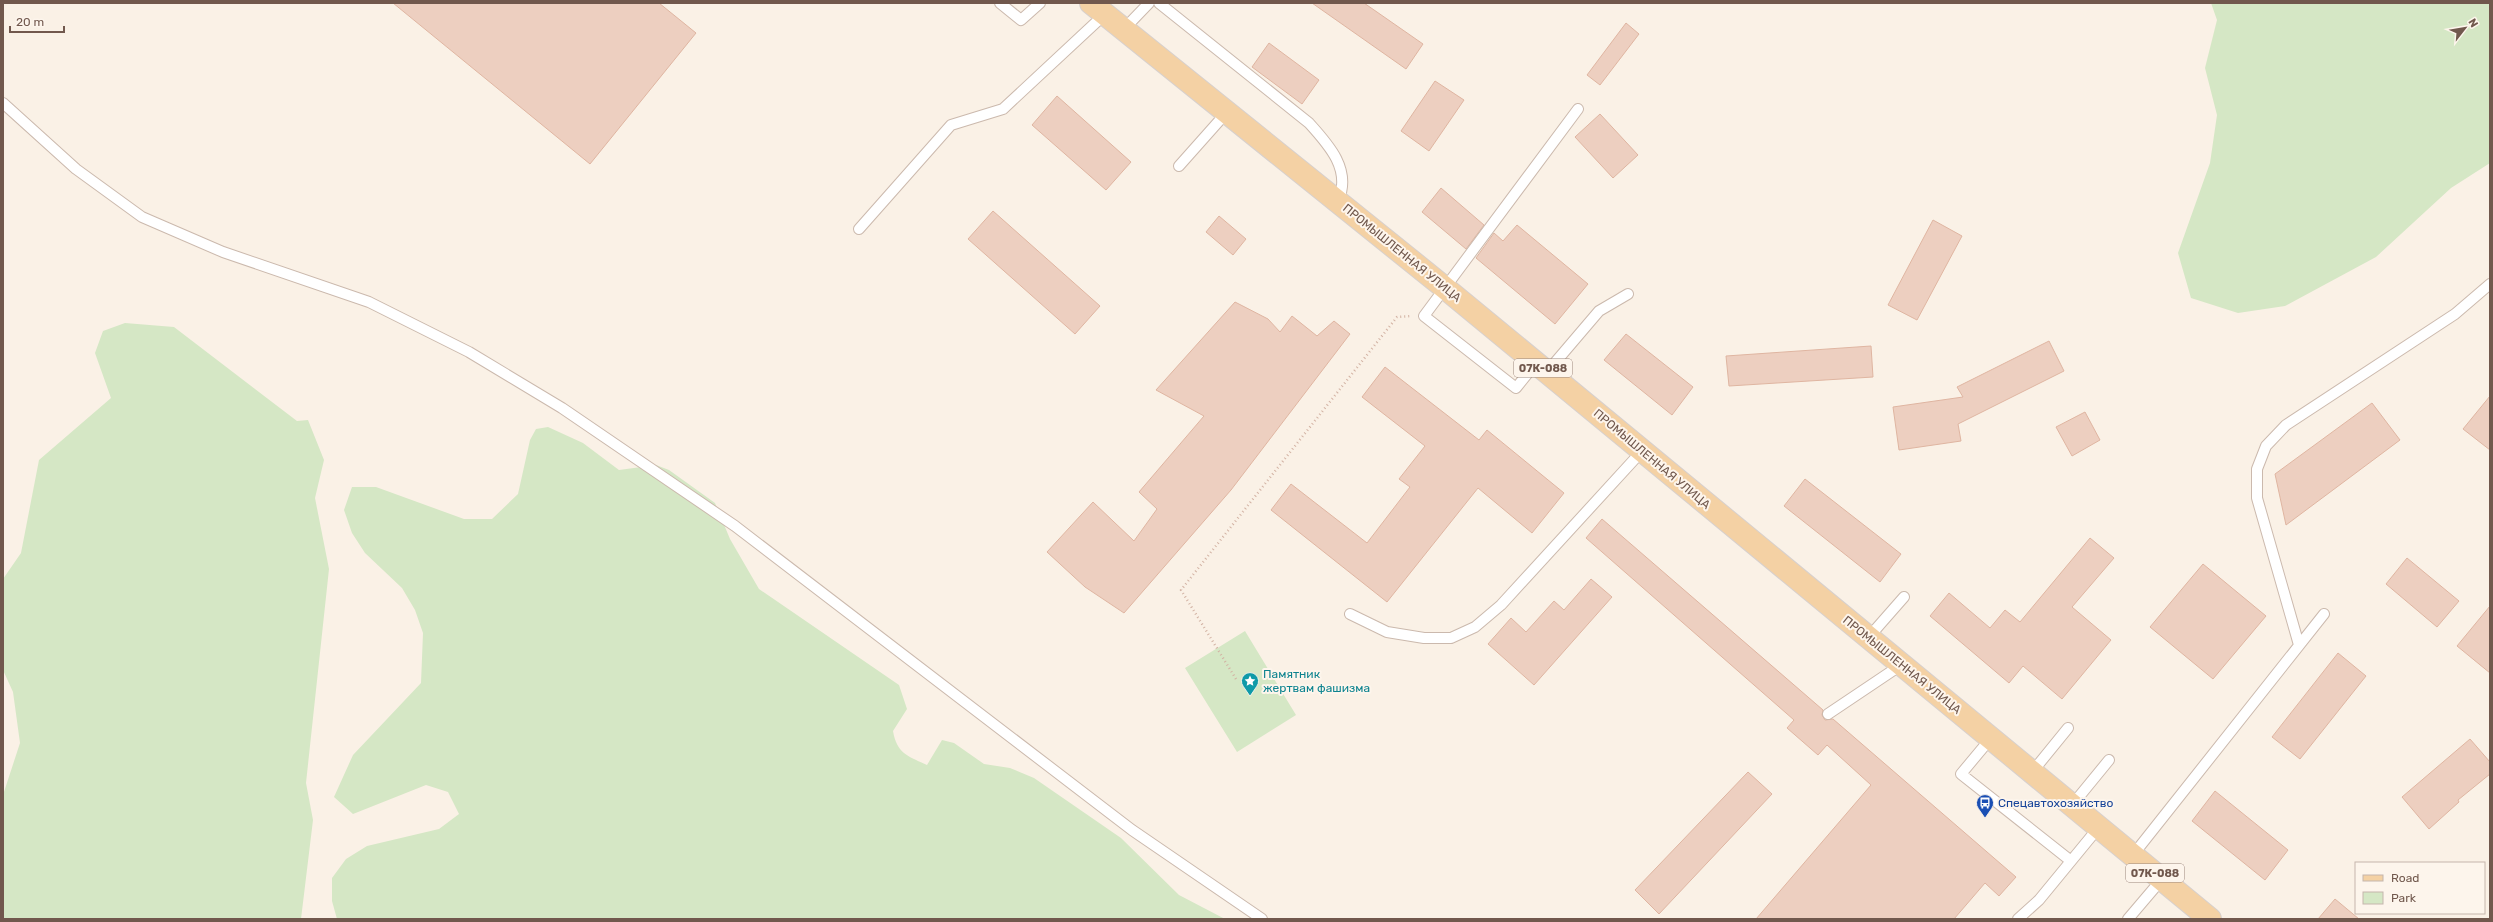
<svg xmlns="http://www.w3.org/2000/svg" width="2493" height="922" viewBox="0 0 2493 922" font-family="Rubik,sans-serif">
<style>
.green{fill:#d5e7c5}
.building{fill:#edcfc0;stroke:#dfb5a1}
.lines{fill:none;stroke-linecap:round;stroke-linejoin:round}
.lane-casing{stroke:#cbb9ad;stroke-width:12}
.primary-casing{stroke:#d7d0cd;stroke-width:24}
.path{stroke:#d2b2a3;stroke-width:2.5;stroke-dasharray:1 3;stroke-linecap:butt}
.lane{stroke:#fff;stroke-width:10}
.primary{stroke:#f4d1a4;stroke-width:22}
.labels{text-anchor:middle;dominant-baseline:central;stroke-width:4;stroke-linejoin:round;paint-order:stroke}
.shield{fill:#fdf5ec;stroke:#9b877d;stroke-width:1}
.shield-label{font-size:11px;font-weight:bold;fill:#71584d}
.street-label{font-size:12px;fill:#71584d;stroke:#fdf5ec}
.culture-label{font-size:12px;fill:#0d838f;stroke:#fdf5ec;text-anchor:start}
.transit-label{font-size:12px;fill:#164399;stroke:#fdf5ec;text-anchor:start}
</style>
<rect width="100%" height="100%" fill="#faf1e6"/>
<path class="green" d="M 2211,3 L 2490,3 L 2490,163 L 2451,188 L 2376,257 L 2285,306 L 2238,313 L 2191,298 L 2178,253 L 2210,163 L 2217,115 L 2205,68 L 2217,20 Z
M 125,323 L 174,327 L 297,421 L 308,420 L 324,460 L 315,498 L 329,569 L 306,783 L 313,820 L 301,919 L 3,919 L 3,795 L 20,743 L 13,692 L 3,670 L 3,579 L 21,553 L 39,460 L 111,398 L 95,353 L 103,331 Z
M 548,427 L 583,443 L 619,470 L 656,465 L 669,470 L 715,503 L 730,539 L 759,589 L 899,685 L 907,709 L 893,731 C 897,754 908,756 927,765 L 942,740 L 954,743 L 984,764 L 1010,768 L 1034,778 L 1121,838 L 1179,895 L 1225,919 L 337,919 L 332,901 L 332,878 L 346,859 L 367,846 L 439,829 L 459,814 L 448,792 L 426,785 L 353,814 L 334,797 L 353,755 L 421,683 L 423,633 L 415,610 L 402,588 L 365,553 L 352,533 L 344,510 L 352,487 L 376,487 L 464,519 L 492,519 L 518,494 L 530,440 L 536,429 Z
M 1245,631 L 1296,715 L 1237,752 L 1185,668 Z"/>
<path class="building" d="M 393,3 L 659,3 L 696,33 L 590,164 Z
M 1312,3 L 1364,3 L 1423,44 L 1406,69 Z
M 1626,23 L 1639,34 L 1600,85 L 1587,75 Z
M 1269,43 L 1319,80 L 1302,104 L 1252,67 Z
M 1435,81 L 1464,100 L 1429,151 L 1401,131 Z
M 1057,96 L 1131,162 L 1106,190 L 1032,125 Z
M 1600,114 L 1638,155 L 1613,178 L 1575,137 Z
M 1441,188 L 1484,225 L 1466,249 L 1422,212 Z
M 993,211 L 1100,306 L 1075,334 L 968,239 Z
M 1219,216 L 1246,239 L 1233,255 L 1206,232 Z
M 1933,220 L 1962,236 L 1917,320 L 1888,305 Z
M 1517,225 L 1588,284 L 1555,324 L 1476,258 L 1494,233 L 1503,241 Z
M 1235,302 L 1268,319 L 1280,332 L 1292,316 L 1317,336 L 1334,321 L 1350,334 L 1231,490 L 1124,613 L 1085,587 L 1047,552 L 1093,502 L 1134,541 L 1157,509 L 1139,492 L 1204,416 L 1156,390 Z
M 1626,334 L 1693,387 L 1672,415 L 1604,360 Z
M 2049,341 L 2064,371 L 1958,424 L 1961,441 L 1899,450 L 1893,407 L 1963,397 L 1957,387 Z
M 1871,346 L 1873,377 L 1729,386 L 1726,356 Z
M 1385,367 L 1479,440 L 1487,430 L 1564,493 L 1532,533 L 1478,488 L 1387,602 L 1271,510 L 1291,484 L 1367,543 L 1410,487 L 1399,479 L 1425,446 L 1362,397 Z
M 2490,396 L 2490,450 L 2463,429 Z
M 2372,403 L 2400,440 L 2286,525 L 2275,474 Z
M 2085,412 L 2100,440 L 2072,456 L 2056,427 Z
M 1805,479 L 1901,554 L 1880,582 L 1784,506 Z
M 1602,519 L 1823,710 L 1822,715 L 1825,720 L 1833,719 L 2016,877 L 1999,896 L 1985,883 L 1954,919 L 1756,919 L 1871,785 L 1827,745 L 1818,755 L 1787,728 L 1794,720 L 1586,538 Z
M 2090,538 L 2114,558 L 2072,607 L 2111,640 L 2062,699 L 2023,666 L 2009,683 L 1930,616 L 1949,593 L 1990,628 L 2005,610 L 2020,622 Z
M 2407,558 L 2459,601 L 2437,627 L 2386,584 Z
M 2203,564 L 2266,616 L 2213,679 L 2150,627 Z
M 1591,579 L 1612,597 L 1534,685 L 1488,644 L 1511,618 L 1526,632 L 1554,601 L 1564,610 Z
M 2490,606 L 2490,673 L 2457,646 Z
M 2338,653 L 2366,676 L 2300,759 L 2272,737 Z
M 2470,739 L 2490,762 L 2490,774 L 2458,800 L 2459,802 L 2429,829 L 2402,797 Z
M 1748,772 L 1772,794 L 1659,914 L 1635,890 Z
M 2215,791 L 2288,850 L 2265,880 L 2192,821 Z
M 2335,899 L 2359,919 L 2318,919 Z"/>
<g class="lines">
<g class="lane-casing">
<path id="lane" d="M 1000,3 L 1021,20 L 1040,3
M 1159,3 L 1309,123 C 1329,145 1352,170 1338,201
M 1124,29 L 1149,3
M 3,103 L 76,169 L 142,217 L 223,252 L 369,302 L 469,352 L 562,408 L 735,526 L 1132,830 L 1262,919
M 1179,166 L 1227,112
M 859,229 L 951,125 L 1003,109 L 1105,14
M 1536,363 L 1516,388 L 1424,316 L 1578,109
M 1547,372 L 1599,311 L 1628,294
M 1350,614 L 1387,632 L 1424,638 L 1451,638 L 1475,627 L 1501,605 L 1642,451
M 1868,638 L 1904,597
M 2299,645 L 2257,498 L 2257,469 L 2266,446 L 2286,425 L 2455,314 L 2490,284
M 1828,714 L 1901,665
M 1991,738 L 1961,774 L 2071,861
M 2033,771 L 2068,728
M 2073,804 L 2109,760
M 2133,855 L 2324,614
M 2018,919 L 2039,900 L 2099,827
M 2128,919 L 2162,879"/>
</g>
<g class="primary-casing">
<path id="primary" d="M 1091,3 L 1445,288 L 2210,919"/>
</g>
<path class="path" d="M 1236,679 L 1181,590 L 1397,317 L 1411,316"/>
<use href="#lane" class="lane"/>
<use href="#primary" class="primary"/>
</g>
<defs>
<g id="sight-pin" transform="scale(0.9)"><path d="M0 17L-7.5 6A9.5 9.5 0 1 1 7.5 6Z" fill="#0f9aa8" stroke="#fdf5ec"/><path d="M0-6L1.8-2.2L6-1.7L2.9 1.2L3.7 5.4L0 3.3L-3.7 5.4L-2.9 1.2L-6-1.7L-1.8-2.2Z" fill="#fff"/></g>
<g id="bus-pin" transform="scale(0.9)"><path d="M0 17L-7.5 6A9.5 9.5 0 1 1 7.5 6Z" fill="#1a4fb4" stroke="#fdf5ec"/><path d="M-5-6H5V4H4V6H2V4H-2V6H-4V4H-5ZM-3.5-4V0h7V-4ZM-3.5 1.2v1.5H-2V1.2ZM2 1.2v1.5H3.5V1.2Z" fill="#fff"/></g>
</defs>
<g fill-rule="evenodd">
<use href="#sight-pin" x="1250" y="681"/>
<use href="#bus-pin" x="1985" y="803"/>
</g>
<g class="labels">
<g class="shield">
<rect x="1514" y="359" width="58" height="18" rx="3"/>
<rect x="2126" y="864" width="58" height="18" rx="3"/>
</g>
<g class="shield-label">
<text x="1543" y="368">07К-088</text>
<text x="2155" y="873">07К-088</text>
</g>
<g class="street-label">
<text transform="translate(1402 253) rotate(39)">ПРОМЫШЛЕННАЯ УЛИЦА</text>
<text transform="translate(1652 459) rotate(40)">ПРОМЫШЛЕННАЯ УЛИЦА</text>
<text transform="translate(1902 665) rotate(39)">ПРОМЫШЛЕННАЯ УЛИЦА</text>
</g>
<g class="culture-label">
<text x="1263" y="674">Памятник<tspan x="1263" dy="14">жертвам фашизма</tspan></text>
</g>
<g class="transit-label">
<text x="1998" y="803">Спецавтохозяйство</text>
</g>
</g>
<rect width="2493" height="922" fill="none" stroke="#71584d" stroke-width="8"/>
<rect x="2355" y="862" width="130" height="52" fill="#fdf5ec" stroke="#c5b6ac"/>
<rect x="2363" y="875" width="20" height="6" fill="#f4d1a4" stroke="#c5b6ac"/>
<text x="2391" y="882" font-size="12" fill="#71584d">Road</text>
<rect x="2363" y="892" width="20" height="12" fill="#d5e7c5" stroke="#c5b6ac"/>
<text x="2391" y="902" font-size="12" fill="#71584d">Park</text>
<g transform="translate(2465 28) rotate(59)" stroke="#fdf5ec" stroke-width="3" paint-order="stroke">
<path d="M0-3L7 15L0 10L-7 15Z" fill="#71584d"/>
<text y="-6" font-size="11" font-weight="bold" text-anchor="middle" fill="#71584d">N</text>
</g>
<path d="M10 26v6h54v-6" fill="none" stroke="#71584d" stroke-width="2"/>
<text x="16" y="26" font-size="12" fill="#71584d" stroke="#fdf5ec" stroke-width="3" paint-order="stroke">20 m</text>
</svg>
